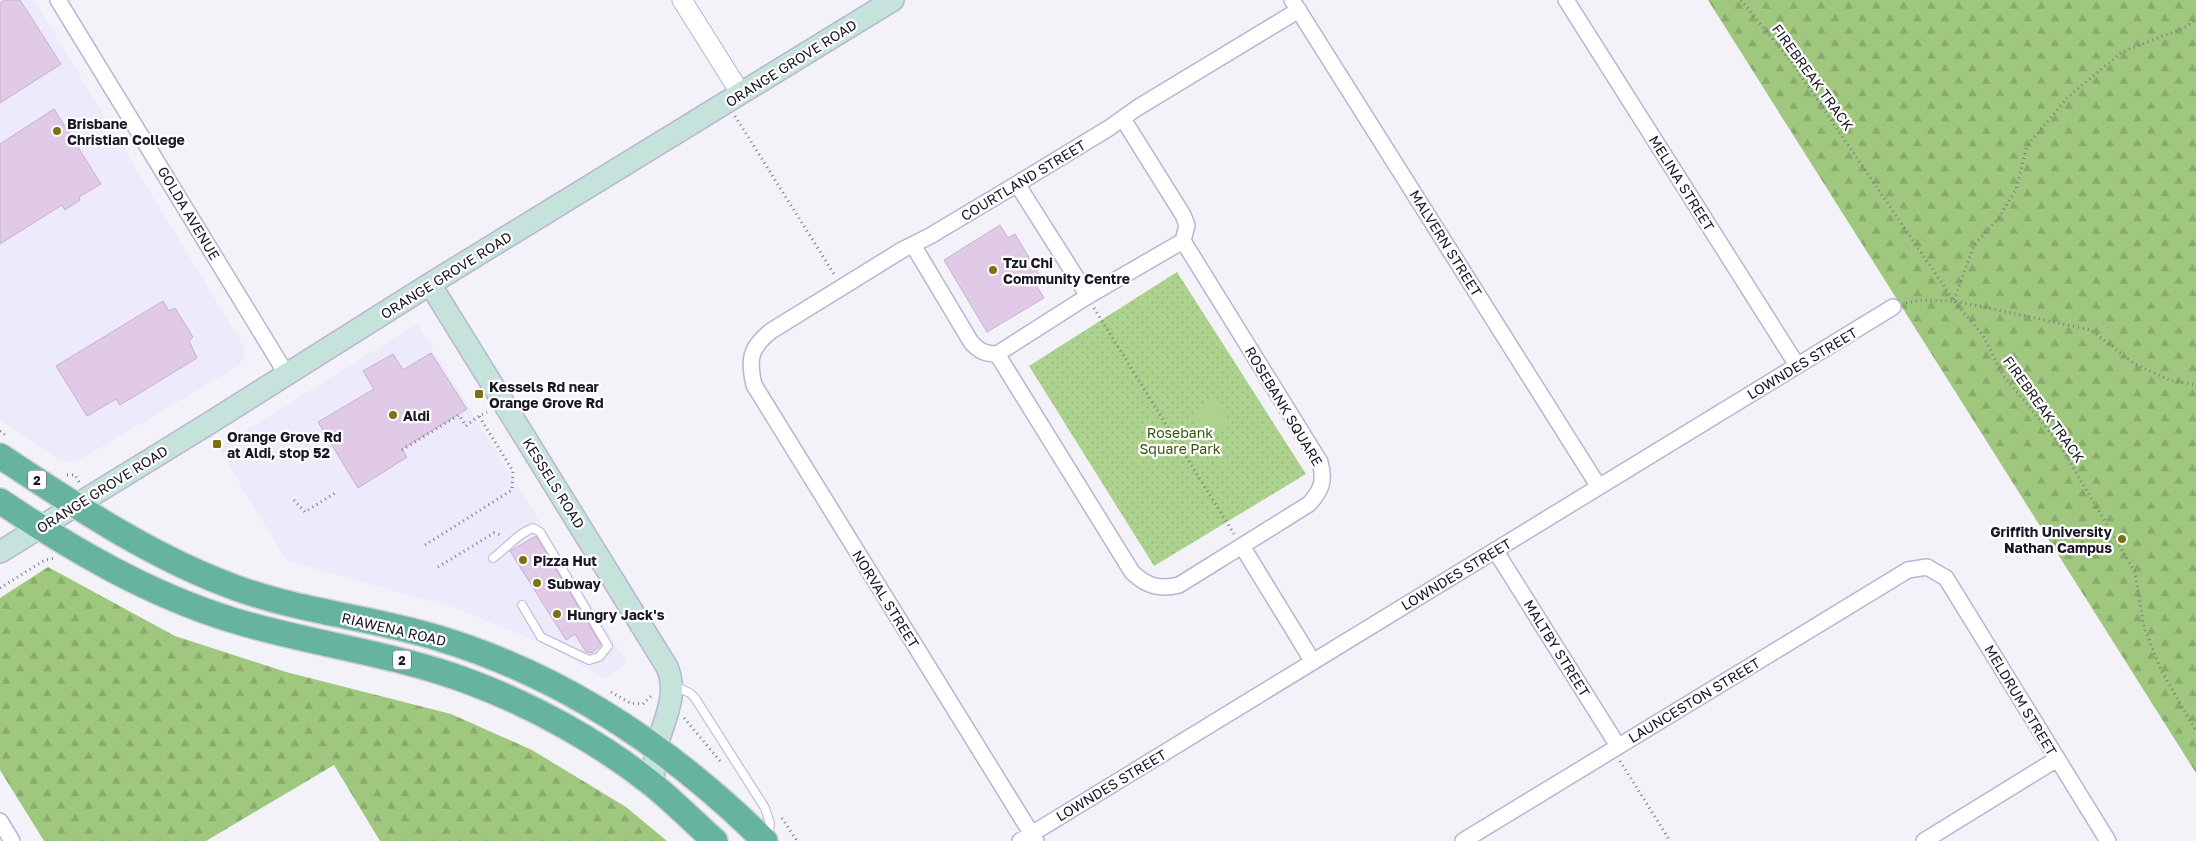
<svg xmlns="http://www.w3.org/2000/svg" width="2196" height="841" viewBox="0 0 2196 841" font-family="'Golos Text',sans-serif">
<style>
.built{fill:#eceafb}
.green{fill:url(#green-dots)}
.forest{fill:url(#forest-firs)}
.pitch{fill:#add28e}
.building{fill:#e1cae8;stroke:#c6b0cd}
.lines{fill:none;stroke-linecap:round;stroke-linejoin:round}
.service-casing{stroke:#b8b4d5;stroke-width:10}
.minor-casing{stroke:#b8b4d5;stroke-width:18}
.tertiary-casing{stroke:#b8b4d5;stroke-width:21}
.secondary-casing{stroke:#b8b4d5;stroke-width:24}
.trunk-casing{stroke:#d1d1d3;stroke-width:28}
.path{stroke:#7c7b84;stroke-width:3;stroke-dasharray:1 4;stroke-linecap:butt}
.service{stroke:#fff;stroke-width:8}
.minor{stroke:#fff;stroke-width:15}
.tertiary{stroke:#fff;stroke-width:19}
.secondary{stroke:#c5e3db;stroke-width:21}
.trunk{stroke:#66b49e;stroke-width:25}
.poi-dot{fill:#7d7010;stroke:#fff;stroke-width:2}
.labels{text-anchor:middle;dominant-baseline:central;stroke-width:4.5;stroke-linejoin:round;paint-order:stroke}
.shield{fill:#fff;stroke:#5e5d65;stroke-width:1}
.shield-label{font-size:12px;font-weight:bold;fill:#191723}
.street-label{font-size:14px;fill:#191723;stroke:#fff}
.poi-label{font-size:14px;font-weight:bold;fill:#191723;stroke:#fff;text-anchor:start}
.park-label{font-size:14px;fill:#355705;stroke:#fff}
</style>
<defs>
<pattern id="green-dots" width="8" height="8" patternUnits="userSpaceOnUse" patternTransform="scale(1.25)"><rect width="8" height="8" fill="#add28e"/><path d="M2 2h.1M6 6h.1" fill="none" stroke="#94b47a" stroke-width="1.8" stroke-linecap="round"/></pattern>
<pattern id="forest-firs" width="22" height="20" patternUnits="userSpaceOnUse" patternTransform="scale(1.25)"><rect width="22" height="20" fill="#a0c77e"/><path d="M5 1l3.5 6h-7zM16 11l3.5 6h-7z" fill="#89aa6d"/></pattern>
</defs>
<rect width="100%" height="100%" fill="#f3f2f9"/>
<path class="built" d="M 0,0 L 34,0 L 244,347 L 245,353 L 244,358 L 238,366 L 79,460 L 68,462 L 59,459 L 0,420 Z
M 417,324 L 627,662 L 606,679 L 546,645 L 455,608 L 287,561 L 218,448 Z"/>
<path class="green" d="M 1177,272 L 1306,474 L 1154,566 L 1029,366 Z"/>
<path class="forest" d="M 1708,0 L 2196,0 L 2196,773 Z
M 48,567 L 175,636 L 286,672 L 451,714 L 532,750 L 626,807 L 667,841 L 380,841 L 334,765 L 206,841 L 44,841 L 0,770 L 0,598 Z"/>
<path class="pitch" d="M 1214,399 L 1230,422 L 1208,439 L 1190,416 Z"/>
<path class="building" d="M 5,0 L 20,0 L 61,64 L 0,103 L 0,3 Z
M 54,109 L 101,184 L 79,197 L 80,200 L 65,210 L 62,205 L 0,244 L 0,144 Z
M 1000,225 L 1008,238 L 1015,234 L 1043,281 L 1036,285 L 1044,298 L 987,332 L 944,260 Z
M 163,301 L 169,311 L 175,308 L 193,337 L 189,341 L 197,358 L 120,405 L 116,399 L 87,416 L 56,366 Z
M 431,353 L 467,409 L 402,449 L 407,457 L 358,488 L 318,422 L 374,389 L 363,371 L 393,354 L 403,370 Z
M 536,536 L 601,645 L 592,653 L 586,652 L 575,634 L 566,640 L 510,551 Z"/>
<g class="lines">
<g class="service-casing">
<path id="service" d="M 493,558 C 507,548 517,534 533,528 L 540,532 L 608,646 L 599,657 L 589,660 L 541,637 L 522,605
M 674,686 L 690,693 L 695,698 L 765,808 L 770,823 L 768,838"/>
</g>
<g class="minor-casing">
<path id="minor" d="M 58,0 L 287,375
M 1292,0 L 1599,487
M 1566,0 L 1797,365
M 1123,119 L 1183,215 L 1187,225 L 1183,241
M 1017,184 L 1088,296
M 1183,241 L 1320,462 C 1325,480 1322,490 1309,504 L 1179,585 C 1160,590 1146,586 1132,572 L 997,354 L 1088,296 Z
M 913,245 L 971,342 C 979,351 985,354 997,354
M 1242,546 L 1313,662
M 1495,550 L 1618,746
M 0,821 L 12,841
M 1020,841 L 1893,307
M 1036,841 L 754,385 C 748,359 750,348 771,331 L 902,250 L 930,236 L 1017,184 L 1109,128 L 1137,108 L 1299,10
M 1463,841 L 1908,570 L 1927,567 L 1946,578 L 2108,841
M 1924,841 L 2057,759"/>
</g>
<g class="tertiary-casing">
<path id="tertiary" d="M 682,0 L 741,94"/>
</g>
<g class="secondary-casing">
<path id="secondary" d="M 430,284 L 667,667 C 679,695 664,719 657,746 C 654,758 654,772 653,785
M 0,552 L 208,424 L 430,284 L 893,0"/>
</g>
<g class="trunk-casing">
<path id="trunk" d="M 0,456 C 76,506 152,558 239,589 C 304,612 373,618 438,638 C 564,676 672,749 765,841
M 0,501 C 73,550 148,594 232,620 C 311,644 393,653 470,682 C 534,706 599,742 652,784 C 674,802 694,822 715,841"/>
</g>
<path class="path" d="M 1741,0 L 1793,64 L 1954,301 L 1982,334 L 2003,375 L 2058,442 L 2135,572 L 2144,627 L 2161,670 L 2196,731
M 735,116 L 834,274
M 1954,300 L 1974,245 L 1998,219 L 2016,189 L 2027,146 L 2067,98 L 2122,52 L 2186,27 L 2196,19
M 1906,303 L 1920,300 L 1954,301 L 2091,330 L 2135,364 L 2169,380 L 2196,385
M 1094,308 L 1234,534
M 0,431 L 8,437
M 402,450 L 459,415 L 466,426 L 479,416
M 67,475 L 75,475 L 79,482
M 294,500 L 305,512 L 335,493
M 425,545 L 512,490 L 513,471 L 479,416 L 487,412
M 438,567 L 494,533 L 502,535
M 0,588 L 45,560 L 55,558
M 611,692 L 630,703 L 643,704 L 651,696 L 654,698
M 684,718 L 720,761
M 1620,761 L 1670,841
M 782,818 L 797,841"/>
<use href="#service" class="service"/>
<use href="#minor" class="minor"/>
<use href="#tertiary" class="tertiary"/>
<use href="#secondary" class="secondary"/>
<use href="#trunk" class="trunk"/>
</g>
<g class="poi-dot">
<circle cx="57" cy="131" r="5"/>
<circle cx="993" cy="270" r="5"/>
<rect x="474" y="389" width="10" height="10" rx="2.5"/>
<circle cx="393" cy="415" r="5"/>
<rect x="212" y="439" width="10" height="10" rx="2.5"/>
<circle cx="2122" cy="539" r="5"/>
<circle cx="523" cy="560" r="5"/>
<circle cx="537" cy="583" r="5"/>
<circle cx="557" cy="614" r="5"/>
</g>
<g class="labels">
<g class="shield">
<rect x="28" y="470.5" width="18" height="19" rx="4"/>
<rect x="393" y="650.5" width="18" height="19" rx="4"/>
</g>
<g class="shield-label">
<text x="37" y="480">2</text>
<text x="402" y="660">2</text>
</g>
<g class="street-label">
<text transform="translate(791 63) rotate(-32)">ORANGE GROVE ROAD</text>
<text transform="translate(1813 77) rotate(54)">FIREBREAK TRACK</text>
<text transform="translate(1023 180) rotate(-31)">COURTLAND STREET</text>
<text transform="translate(1682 183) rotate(58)">MELINA STREET</text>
<text transform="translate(189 213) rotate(59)">GOLDA AVENUE</text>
<text transform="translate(1446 243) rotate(58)">MALVERN STREET</text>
<text transform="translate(446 275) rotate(-32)">ORANGE GROVE ROAD</text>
<text transform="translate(1802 363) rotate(-31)">LOWNDES STREET</text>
<text transform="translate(1284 406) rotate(59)">ROSEBANK SQUARE</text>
<text transform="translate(2044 409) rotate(54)">FIREBREAK TRACK</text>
<text transform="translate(554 483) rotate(58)">KESSELS ROAD</text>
<text transform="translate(102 489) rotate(-32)">ORANGE GROVE ROAD</text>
<text transform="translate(1456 574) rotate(-31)">LOWNDES STREET</text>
<text transform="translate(886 599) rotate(58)">NORVAL STREET</text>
<text transform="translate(394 629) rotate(13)">RIAWENA ROAD</text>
<text transform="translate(1557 648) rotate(58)">MALTBY STREET</text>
<text transform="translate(1694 700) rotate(-31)">LAUNCESTON STREET</text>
<text transform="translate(2021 700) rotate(59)">MELDRUM STREET</text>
<text transform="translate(1111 785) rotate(-31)">LOWNDES STREET</text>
</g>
<g class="poi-label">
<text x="67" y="123">Brisbane<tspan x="67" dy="16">Christian College</tspan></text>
<text x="1003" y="262">Tzu Chi<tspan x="1003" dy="16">Community Centre</tspan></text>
<text x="489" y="386">Kessels Rd near<tspan x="489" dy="16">Orange Grove Rd</tspan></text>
<text x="403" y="415">Aldi</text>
<text x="227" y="436">Orange Grove Rd<tspan x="227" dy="16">at Aldi, stop 52</tspan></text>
<text x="2112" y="531" text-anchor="end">Griffith University<tspan x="2112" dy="16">Nathan Campus</tspan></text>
<text x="533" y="560">Pizza Hut</text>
<text x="547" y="583">Subway</text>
<text x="567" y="614">Hungry Jack's</text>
</g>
<g class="park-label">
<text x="1180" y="432">Rosebank<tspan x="1180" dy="16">Square Park</tspan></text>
</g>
</g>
</svg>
